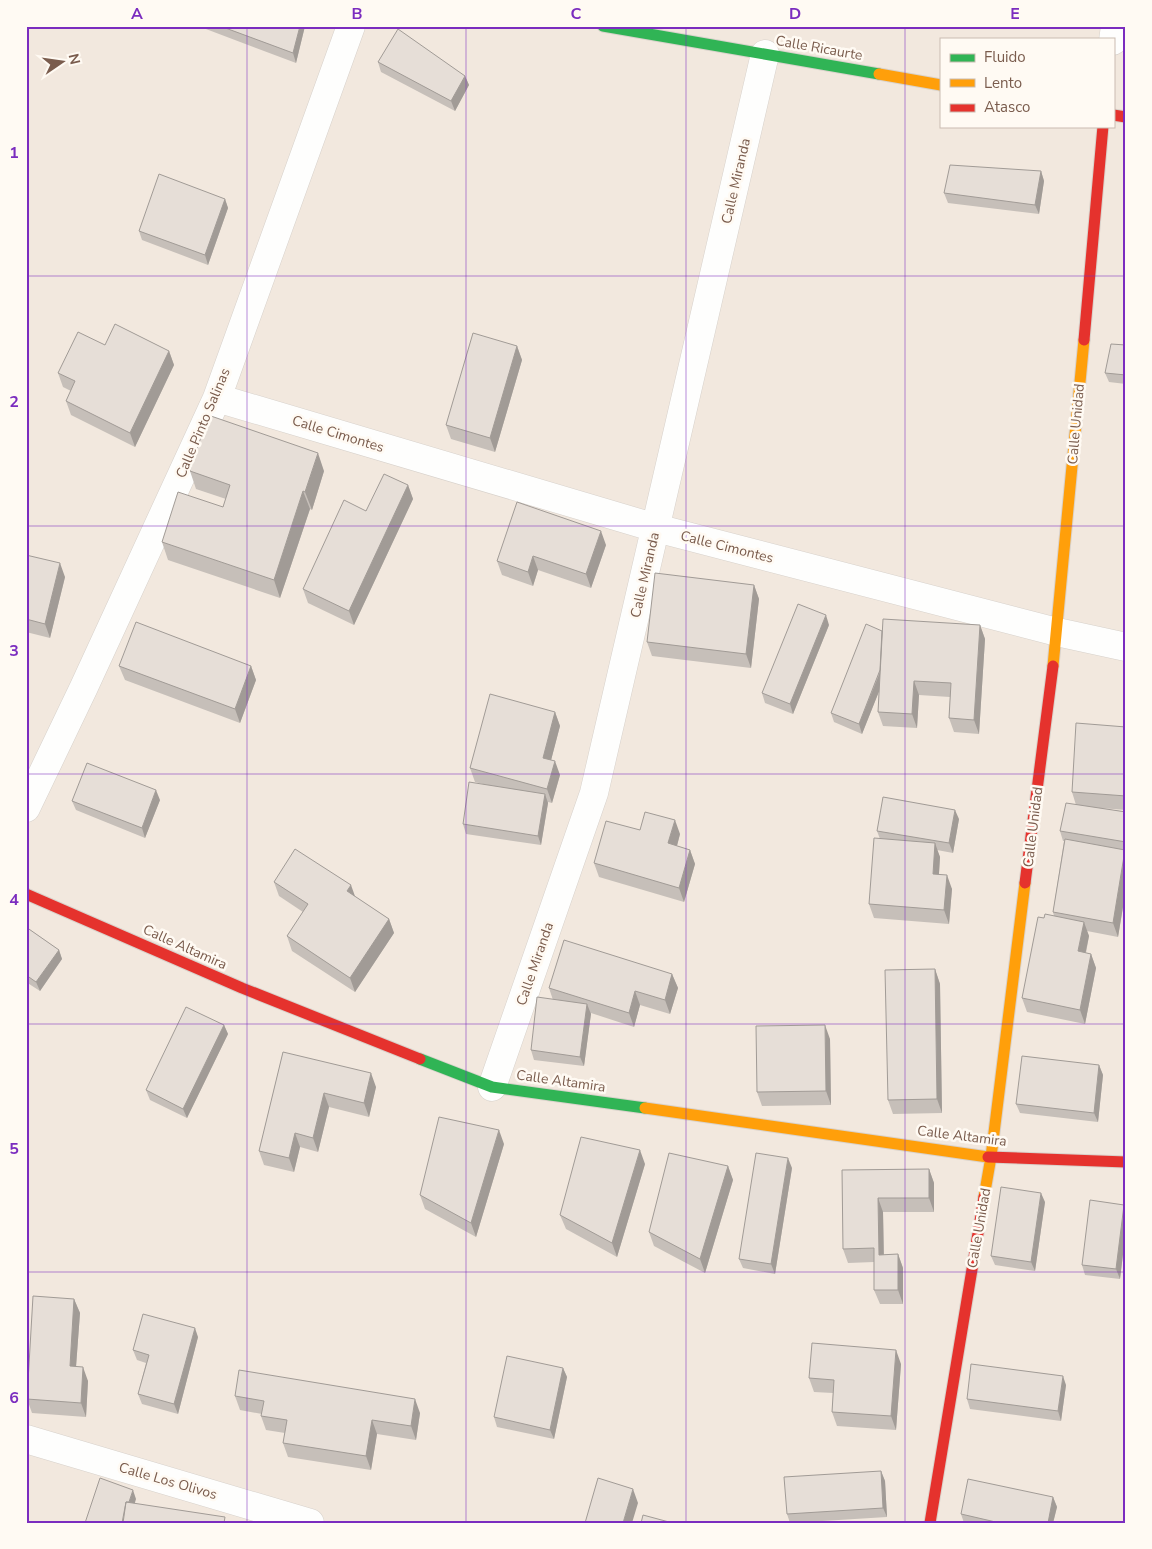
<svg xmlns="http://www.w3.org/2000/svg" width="1152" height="1549" viewBox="0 0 1152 1549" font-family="'Nunito Sans',sans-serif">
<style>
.residential{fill:#f2e8de;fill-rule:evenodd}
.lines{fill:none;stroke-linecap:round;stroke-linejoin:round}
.street-casing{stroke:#d7d1cb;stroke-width:29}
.fast-casing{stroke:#d9d2cb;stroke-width:13}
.slow-casing{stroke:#d9d2cb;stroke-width:13}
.jam-casing{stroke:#d9d2cb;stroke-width:13}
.street{stroke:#fefefd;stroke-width:28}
.fast{stroke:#30b455;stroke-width:11}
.slow{stroke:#ff9f0a;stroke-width:11}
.jam{stroke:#e5322d;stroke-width:11}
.wall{fill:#c6bfb9}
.shaded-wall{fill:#a19b96}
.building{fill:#e6ded7;stroke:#a19b96}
.grid{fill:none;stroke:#7b2cbf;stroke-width:1;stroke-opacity:0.55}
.labels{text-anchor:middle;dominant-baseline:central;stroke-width:5;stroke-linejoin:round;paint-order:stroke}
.street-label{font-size:14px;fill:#7a5c4d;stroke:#fffaf3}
.neatline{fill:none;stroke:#7b2cbf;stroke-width:2}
.grid-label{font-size:16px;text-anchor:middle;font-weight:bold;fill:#7b2cbf}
</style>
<rect width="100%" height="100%" fill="#f9f5f0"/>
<path class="residential" d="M 26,26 L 1126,26 L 1126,1523 L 26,1523 ZM 941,39 L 1113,39 L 1113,126 L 941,126 Z"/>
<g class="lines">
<g class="street-casing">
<path id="street" d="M 1113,41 L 1115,26
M 217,398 L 656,528 L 1057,632 L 1126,647
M 26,808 L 84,687 L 217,398 L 351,26
M 492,1087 L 594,793 L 765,54
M 26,1439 L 310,1523"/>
</g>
<g class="fast-casing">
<path id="fast" d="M 603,26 L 879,74
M 420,1059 L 492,1087 L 645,1108"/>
</g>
<g class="slow-casing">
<path id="slow" d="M 879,74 L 941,85
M 1053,666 L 1084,340
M 645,1108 L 988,1157
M 984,1197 L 991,1157 L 1025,883"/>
</g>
<g class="jam-casing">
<path id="jam" d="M 1113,115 L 1126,117
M 1084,340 L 1103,126
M 1025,883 L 1053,666
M 26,894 L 242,988 L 420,1059
M 988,1157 L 1126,1162
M 930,1523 L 984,1197"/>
</g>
<use href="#street" class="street"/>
<use href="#fast" class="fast"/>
<use href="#slow" class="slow"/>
<use href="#jam" class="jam"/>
</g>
<path class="wall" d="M 198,26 L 305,26 L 296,63 Z
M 378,62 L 465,76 L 469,85 L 455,111 L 381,72 Z
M 1041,171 L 1044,181 L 1039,214 L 948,203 L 944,193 Z
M 225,199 L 228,208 L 208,265 L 142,240 L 139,231 Z
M 105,345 L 169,351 L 174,365 L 135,447 L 71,415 L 66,401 L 71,391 L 63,387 L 58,373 Z
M 1126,345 L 1126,384 L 1109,382 L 1105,373 Z
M 517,346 L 522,360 L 495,452 L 451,439 L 446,425 Z
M 190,471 L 324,471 L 312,510 L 310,509 L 280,598 L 168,560 L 162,542 L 223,507 L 226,499 L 196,489 Z
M 408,485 L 413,499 L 354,625 L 308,603 L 303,589 L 366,511 Z
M 606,545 L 591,588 L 538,570 L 533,586 L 502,575 L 497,561 Z
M 26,555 L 65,577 L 50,638 L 26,632 Z
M 754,585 L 759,599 L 751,668 L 652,656 L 647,642 Z
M 829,625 L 793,714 L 765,703 L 762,693 Z
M 980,625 L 985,639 L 979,734 L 954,732 L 949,718 L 950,697 L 919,695 L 917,728 L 883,726 L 878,712 L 879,691 L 862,734 L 834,722 L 831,713 L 882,631 Z
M 119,666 L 251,666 L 256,680 L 240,723 L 125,680 Z
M 555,712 L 560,726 L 551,760 L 560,775 L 552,803 L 548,802 L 548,803 L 541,845 L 466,834 L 463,824 L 483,784 L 475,782 L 470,768 Z
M 1126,727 L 1126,810 L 1100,808 L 1126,812 L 1126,889 L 1118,937 L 1087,931 L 1089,936 L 1086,953 L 1091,954 L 1096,968 L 1085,1024 L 1027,1012 L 1022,998 L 1044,918 L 1054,916 L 1053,912 L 1064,841 L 1063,841 L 1060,831 L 1076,805 L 1072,792 Z
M 160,800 L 145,838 L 76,810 L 72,801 Z
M 959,819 L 953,853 L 937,850 L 940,857 L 939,874 L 952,889 L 949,924 L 874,918 L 869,904 L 880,839 L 877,831 Z
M 640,830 L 680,834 L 677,846 L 690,850 L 695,864 L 684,902 L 599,877 L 594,863 Z
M 274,882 L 355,897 L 389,919 L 394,933 L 355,992 L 292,951 L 287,936 L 303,912 L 279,896 Z
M 26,927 L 59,950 L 62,959 L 40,991 L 26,982 Z
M 935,969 L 940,984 L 942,1113 L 893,1114 L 888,1100 Z
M 672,974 L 678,988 L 670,1014 L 640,1005 L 634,1027 L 591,1013 L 584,1066 L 534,1060 L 531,1050 L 553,1000 L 549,988 Z
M 224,1025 L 228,1034 L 187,1118 L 150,1100 L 146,1090 Z
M 830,1039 L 831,1105 L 762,1106 L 757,1092 Z
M 283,1052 L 376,1087 L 369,1117 L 329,1107 L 318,1152 L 300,1147 L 294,1172 L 264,1165 L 259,1151 Z
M 1099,1065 L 1103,1075 L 1098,1122 L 1020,1113 L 1016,1104 Z
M 504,1144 L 476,1237 L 425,1209 L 420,1195 Z
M 645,1164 L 617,1257 L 566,1229 L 560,1215 Z
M 728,1166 L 733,1180 L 705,1273 L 654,1246 L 649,1232 Z
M 792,1168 L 775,1274 L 743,1268 L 739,1259 Z
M 929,1169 L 934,1183 L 934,1212 L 883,1212 L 884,1255 L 898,1254 L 903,1268 L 903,1304 L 880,1304 L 874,1290 L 874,1262 L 848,1263 L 843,1249 L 842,1170 Z
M 1045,1202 L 1035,1271 L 995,1265 L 991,1256 Z
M 1124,1205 L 1126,1209 L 1126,1230 L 1120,1279 L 1085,1275 L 1082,1265 Z
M 74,1299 L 80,1313 L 76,1367 L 88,1381 L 86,1417 L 32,1413 L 27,1399 Z
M 198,1337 L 178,1414 L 142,1404 L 138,1394 L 146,1363 L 137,1360 L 133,1350 Z
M 901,1364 L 896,1430 L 837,1426 L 832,1412 L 833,1393 L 814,1392 L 809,1378 Z
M 563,1368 L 567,1377 L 554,1439 L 497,1427 L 494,1417 Z
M 1066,1385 L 1061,1421 L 970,1409 L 967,1399 Z
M 235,1396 L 420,1413 L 416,1440 L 377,1434 L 371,1470 L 288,1457 L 283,1443 L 285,1433 L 266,1430 L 261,1416 L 262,1414 L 240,1410 Z
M 881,1471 L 885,1481 L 887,1517 L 790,1523 L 787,1514 Z
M 1053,1497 L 1057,1507 L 1053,1523 L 964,1523 L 961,1514 Z"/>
<path class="shaded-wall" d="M 300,26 L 305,26 L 296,63 L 293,53 Z
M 465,76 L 469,85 L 455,111 L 451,101 Z
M 1041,171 L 1044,181 L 1039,214 L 1035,205 Z
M 225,199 L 228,208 L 208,265 L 205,255 Z
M 517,346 L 522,360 L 495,452 L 490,438 Z
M 169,351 L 174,365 L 135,447 L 130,433 Z
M 318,453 L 324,471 L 312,510 L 305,492 Z
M 408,485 L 413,499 L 354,625 L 349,611 Z
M 303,491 L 310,509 L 280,598 L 274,580 Z
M 601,531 L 606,545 L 591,588 L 586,574 Z
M 533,556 L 538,570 L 533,586 L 528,572 Z
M 60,563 L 65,577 L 50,638 L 45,624 Z
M 754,585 L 759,599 L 751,668 L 746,654 Z
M 826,615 L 829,625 L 793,714 L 790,704 Z
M 980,625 L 985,639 L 979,734 L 974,720 Z
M 883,665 L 886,674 L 862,734 L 859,724 Z
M 251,666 L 256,680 L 240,723 L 235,709 Z
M 914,681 L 919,695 L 917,728 L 912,714 Z
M 555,712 L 560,726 L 548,772 L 543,758 Z
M 555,761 L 560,775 L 552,803 L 547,789 Z
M 156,790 L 160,800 L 145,838 L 142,828 Z
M 545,794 L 548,803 L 541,845 L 538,836 Z
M 955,810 L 959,819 L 953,853 L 949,843 Z
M 675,820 L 680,834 L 674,857 L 668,843 Z
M 935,843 L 940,857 L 938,888 L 933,874 Z
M 690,850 L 695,864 L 684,902 L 679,888 Z
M 1125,850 L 1126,852 L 1126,889 L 1118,937 L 1113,923 Z
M 947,875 L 952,889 L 949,924 L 944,910 Z
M 351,885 L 356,899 L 347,891 Z
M 389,919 L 394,933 L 355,992 L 350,978 Z
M 1084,922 L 1089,936 L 1083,965 L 1078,951 Z
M 59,950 L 62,959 L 40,991 L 36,982 Z
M 1091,954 L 1096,968 L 1085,1024 L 1080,1010 Z
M 935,969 L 940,984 L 942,1113 L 937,1099 Z
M 672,974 L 678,988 L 670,1014 L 665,1000 Z
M 635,991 L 640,1005 L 634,1027 L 629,1013 Z
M 587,1004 L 591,1014 L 584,1066 L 580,1057 Z
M 224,1025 L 228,1034 L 187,1118 L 183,1109 Z
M 825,1025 L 830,1039 L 831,1105 L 826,1091 Z
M 1099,1065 L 1103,1075 L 1098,1122 L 1094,1113 Z
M 371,1073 L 376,1087 L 369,1117 L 364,1103 Z
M 324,1093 L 329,1107 L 318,1152 L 313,1138 Z
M 499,1130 L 504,1144 L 476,1237 L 471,1223 Z
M 295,1133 L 300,1147 L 294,1172 L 289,1158 Z
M 640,1150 L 645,1164 L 617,1257 L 612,1243 Z
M 788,1158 L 792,1168 L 775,1274 L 771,1264 Z
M 728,1166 L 733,1180 L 705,1273 L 700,1259 Z
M 929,1169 L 934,1183 L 934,1212 L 929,1198 Z
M 1041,1193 L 1045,1202 L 1035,1271 L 1031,1262 Z
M 878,1198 L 883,1212 L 884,1269 L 879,1255 Z
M 1124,1205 L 1126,1209 L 1126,1230 L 1120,1279 L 1116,1269 Z
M 898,1254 L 903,1268 L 903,1304 L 898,1290 Z
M 74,1299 L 80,1313 L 75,1380 L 70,1366 Z
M 195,1328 L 198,1337 L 178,1414 L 174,1404 Z
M 896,1350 L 901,1364 L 896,1430 L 891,1416 Z
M 83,1367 L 88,1381 L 86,1417 L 81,1403 Z
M 563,1368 L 567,1377 L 554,1439 L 550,1430 Z
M 1063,1376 L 1066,1385 L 1061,1421 L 1058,1411 Z
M 415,1399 L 420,1413 L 416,1440 L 411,1426 Z
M 372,1420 L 377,1434 L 371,1470 L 366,1456 Z
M 881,1471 L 885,1481 L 887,1517 L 883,1508 Z
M 633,1489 L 638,1503 L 632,1523 L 623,1523 Z
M 133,1490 L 136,1499 L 129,1523 L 122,1523 Z
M 1053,1497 L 1057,1507 L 1053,1523 L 1048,1523 Z"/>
<path class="building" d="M 220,26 L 300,26 L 293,53 Z
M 398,29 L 465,76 L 451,101 L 378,62 Z
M 950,165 L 1041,171 L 1035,205 L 944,193 Z
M 159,174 L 225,199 L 205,255 L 139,231 Z
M 115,324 L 169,351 L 130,433 L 66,401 L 75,381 L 58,373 L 78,332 L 105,345 Z
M 473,333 L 517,346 L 490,438 L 446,425 Z
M 1111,344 L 1126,345 L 1126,375 L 1105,373 Z
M 208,415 L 318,453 L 305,492 L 303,491 L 274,580 L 162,542 L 178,492 L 223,507 L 230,485 L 190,471 Z
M 384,474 L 408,485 L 349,611 L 303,589 L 344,500 L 366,511 Z
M 517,502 L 601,531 L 586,574 L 533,556 L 528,572 L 497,561 Z
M 26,555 L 60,563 L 45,624 L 26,619 Z
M 655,573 L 754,585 L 746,654 L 647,642 Z
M 798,604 L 826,615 L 790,704 L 762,693 Z
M 883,619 L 980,625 L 974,720 L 949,718 L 951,683 L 914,681 L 912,714 L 878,712 Z
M 136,622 L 251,666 L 235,709 L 119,666 Z
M 866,624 L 882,631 L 880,670 L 859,724 L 831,713 Z
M 490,694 L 555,712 L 543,758 L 555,761 L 547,789 L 470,768 Z
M 1076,723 L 1126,727 L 1126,796 L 1072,792 Z
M 87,763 L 156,790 L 142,828 L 72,801 Z
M 469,782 L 545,794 L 538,836 L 463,824 Z
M 883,797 L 955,810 L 949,843 L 877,831 Z
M 1066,803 L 1126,812 L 1126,842 L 1060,831 Z
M 645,812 L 675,820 L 668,843 L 690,850 L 679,888 L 594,863 L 606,821 L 640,830 Z
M 874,838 L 935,843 L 933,874 L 947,875 L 944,910 L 869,904 Z
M 1065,839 L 1125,850 L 1113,923 L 1053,912 Z
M 295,849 L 351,885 L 347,891 L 389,919 L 350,978 L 287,936 L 308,904 L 274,882 Z
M 1045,914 L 1084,922 L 1078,951 L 1091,954 L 1080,1010 L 1022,998 L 1038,917 L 1044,918 Z
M 26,927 L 59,950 L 36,982 L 26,975 Z
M 564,940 L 672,974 L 665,1000 L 635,991 L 629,1013 L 549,988 Z
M 935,969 L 937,1099 L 888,1100 L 885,970 Z
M 537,997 L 587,1004 L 580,1057 L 531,1050 Z
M 186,1007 L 224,1025 L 183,1109 L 146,1090 Z
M 825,1025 L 826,1091 L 757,1092 L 756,1026 Z
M 283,1052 L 371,1073 L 364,1103 L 324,1093 L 313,1138 L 295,1133 L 289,1158 L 259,1151 Z
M 1022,1056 L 1099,1065 L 1094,1113 L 1016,1104 Z
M 439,1117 L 499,1130 L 471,1223 L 420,1195 Z
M 581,1137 L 640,1150 L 612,1243 L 560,1215 Z
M 669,1153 L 728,1166 L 700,1259 L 649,1232 Z
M 756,1153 L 788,1158 L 771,1264 L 739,1259 Z
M 929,1169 L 929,1198 L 878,1198 L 879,1255 L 898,1254 L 898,1290 L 874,1290 L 874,1248 L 843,1249 L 842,1170 Z
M 1001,1187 L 1041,1193 L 1031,1262 L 991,1256 Z
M 1090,1200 L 1124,1205 L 1116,1269 L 1082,1265 Z
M 33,1296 L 74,1299 L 70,1366 L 83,1367 L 81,1403 L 27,1399 Z
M 143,1314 L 195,1328 L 174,1404 L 138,1394 L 149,1355 L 133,1350 Z
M 812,1343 L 896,1350 L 891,1416 L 832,1412 L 834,1380 L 809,1378 Z
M 507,1356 L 563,1368 L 550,1430 L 494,1417 Z
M 971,1364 L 1063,1376 L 1058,1411 L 967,1399 Z
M 239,1370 L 415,1399 L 411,1426 L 372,1420 L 366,1456 L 283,1443 L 287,1420 L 261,1416 L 264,1401 L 235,1396 Z
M 881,1471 L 883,1508 L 787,1514 L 784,1477 Z
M 100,1478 L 133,1490 L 129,1502 L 126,1502 L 122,1523 L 85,1523 Z
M 598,1478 L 633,1489 L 623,1523 L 585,1523 Z
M 968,1479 L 1053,1497 L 1048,1523 L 1000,1523 L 961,1514 Z
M 126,1502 L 225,1517 L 224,1523 L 123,1523 Z
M 643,1515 L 669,1522 L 669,1523 L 641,1523 Z"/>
<path class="grid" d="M 247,26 L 247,1523M 466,26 L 466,1523M 686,26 L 686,1523M 905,26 L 905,1523M 26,276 L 1126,276M 26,526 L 1126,526M 26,774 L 1126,774M 26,1024 L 1126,1024M 26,1272 L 1126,1272"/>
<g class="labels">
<g class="street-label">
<text transform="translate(819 48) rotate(10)">Calle Ricaurte</text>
<text transform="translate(736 181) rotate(-77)">Calle Miranda</text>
<text transform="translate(203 423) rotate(-67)">Calle Pinto Salinas</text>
<text transform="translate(1076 424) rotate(-85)">Calle Unidad</text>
<text transform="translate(338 434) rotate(17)">Calle Cimontes</text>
<text transform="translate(727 547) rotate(14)">Calle Cimontes</text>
<text transform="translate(645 575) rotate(-77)">Calle Miranda</text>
<text transform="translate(1033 827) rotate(-83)">Calle Unidad</text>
<text transform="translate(185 947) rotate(24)">Calle Altamira</text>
<text transform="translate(535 964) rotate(-71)">Calle Miranda</text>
<text transform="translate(561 1081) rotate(8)">Calle Altamira</text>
<text transform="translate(962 1136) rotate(7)">Calle Altamira</text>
<text transform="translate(979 1228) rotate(-80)">Calle Unidad</text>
<text transform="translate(168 1481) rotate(16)">Calle Los Olivos</text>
</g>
</g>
<rect width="1152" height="1549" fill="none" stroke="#fffaf3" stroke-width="55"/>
<rect x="940" y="38" width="175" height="90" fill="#fffaf3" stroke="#cabbb1"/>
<rect x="950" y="54" width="25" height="8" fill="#30b455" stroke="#cabbb1"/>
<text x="984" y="62" font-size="15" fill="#7a5c4d">Fluido</text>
<rect x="950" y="79" width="25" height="8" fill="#ff9f0a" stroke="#cabbb1"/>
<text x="984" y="88" font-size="15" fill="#7a5c4d">Lento</text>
<rect x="950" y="104" width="25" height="8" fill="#e5322d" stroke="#cabbb1"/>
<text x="984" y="112" font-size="15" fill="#7a5c4d">Atasco</text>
<g transform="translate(62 62) rotate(77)" stroke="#fffaf3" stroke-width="4" paint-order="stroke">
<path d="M0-4L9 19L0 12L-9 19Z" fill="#7a5c4d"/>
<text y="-8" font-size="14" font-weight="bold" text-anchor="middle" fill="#7a5c4d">N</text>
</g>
<rect x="28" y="28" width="1096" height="1494" class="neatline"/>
<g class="grid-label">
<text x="137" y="19">A</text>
<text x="357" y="19">B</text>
<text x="576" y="19">C</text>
<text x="795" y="19">D</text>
<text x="1015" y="19">E</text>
<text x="14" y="158">1</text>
<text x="14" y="407">2</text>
<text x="14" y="656">3</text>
<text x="14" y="905">4</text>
<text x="14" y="1154">5</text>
<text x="14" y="1403">6</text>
</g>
</svg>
